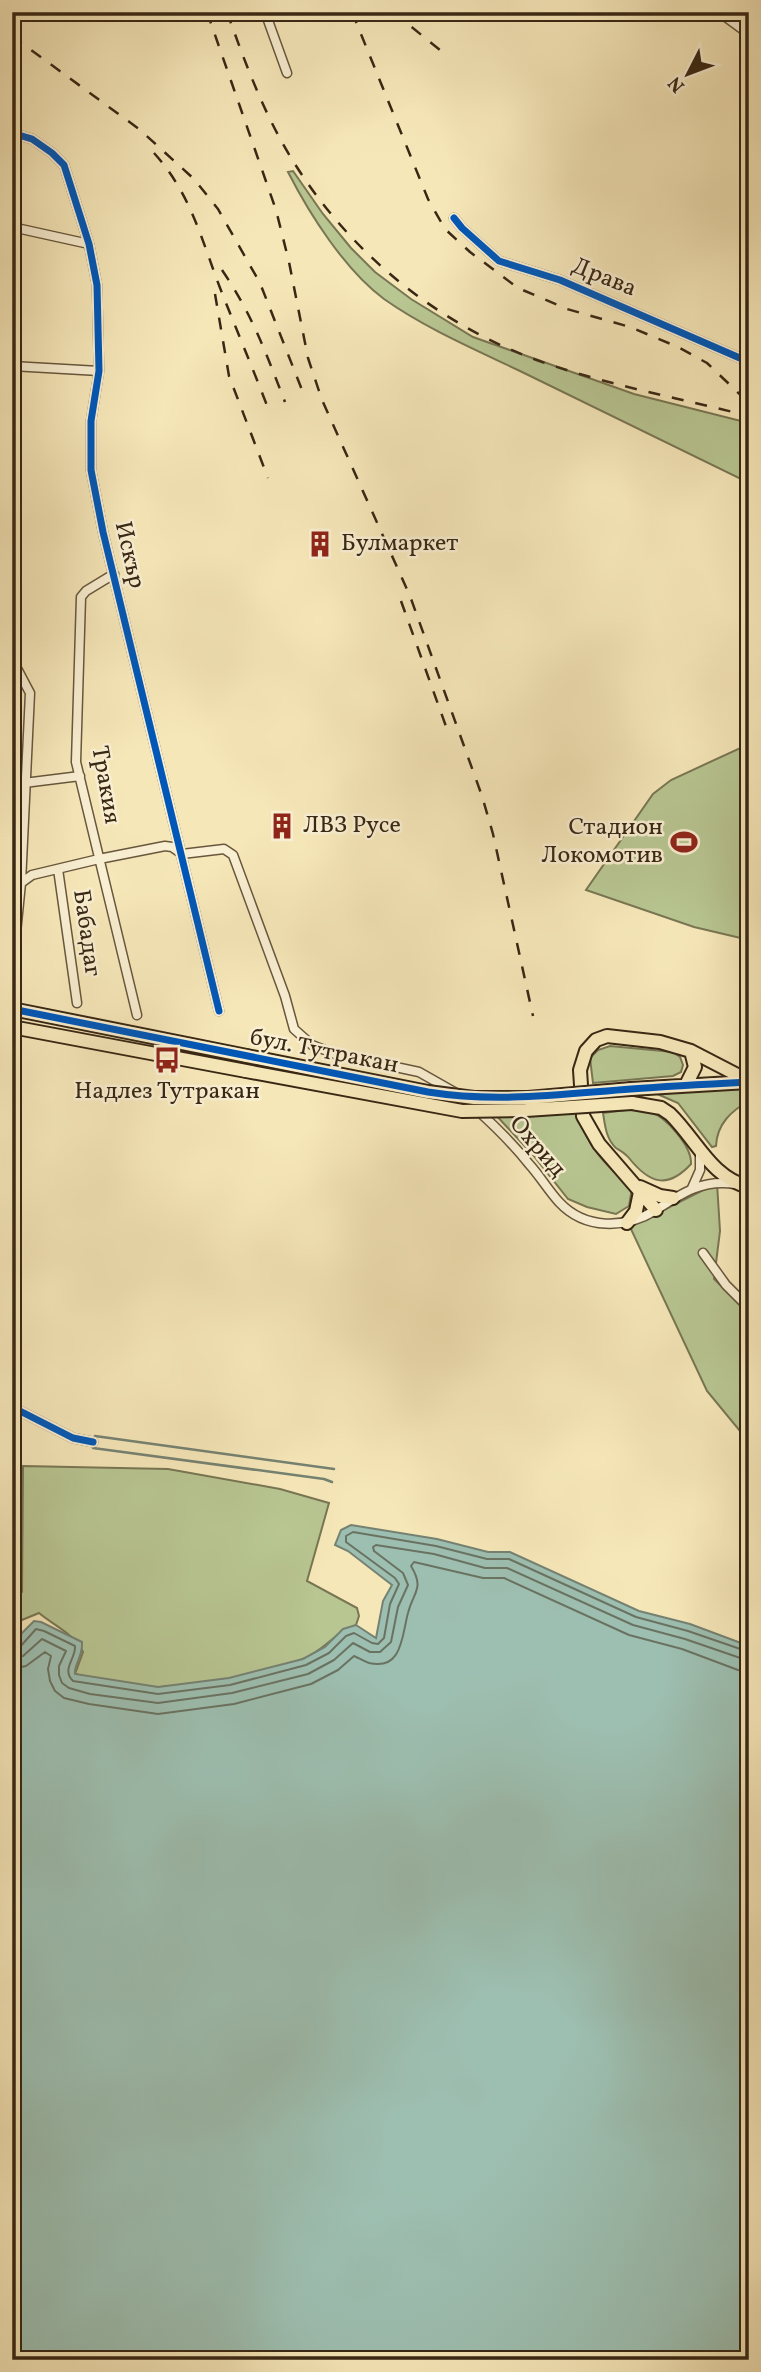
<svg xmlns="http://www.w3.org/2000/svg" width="761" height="2372" viewBox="0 0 761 2372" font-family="Vollkorn,serif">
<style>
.green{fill:#b8c692;stroke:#787653;stroke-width:2}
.water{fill:#9dbfb1;stroke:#758272;stroke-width:2}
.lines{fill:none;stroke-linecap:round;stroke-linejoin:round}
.shore{stroke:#6a7362;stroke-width:2}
.stream{stroke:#758272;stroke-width:2.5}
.minor-casing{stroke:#68573d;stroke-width:11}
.primary-casing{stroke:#382714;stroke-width:16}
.minor{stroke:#f9efd2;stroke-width:8}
.primary{stroke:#f6e7b9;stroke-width:12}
.rail{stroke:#382714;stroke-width:2.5;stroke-dasharray:12 12;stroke-linecap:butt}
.primary-bridge-casing{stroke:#382714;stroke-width:16;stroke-linecap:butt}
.primary-bridge{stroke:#f6e7b9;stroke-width:12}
.cycleway-casing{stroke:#f9efd2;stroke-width:11}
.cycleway{stroke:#0057b8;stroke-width:7}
.labels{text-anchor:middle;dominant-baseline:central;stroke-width:5;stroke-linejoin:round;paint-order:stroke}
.street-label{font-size:24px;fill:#382714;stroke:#f9efd2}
.poi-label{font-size:24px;fill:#382714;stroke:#f9efd2;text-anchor:start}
</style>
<rect width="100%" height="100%" fill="#f6e7b9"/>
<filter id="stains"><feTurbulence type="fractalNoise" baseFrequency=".00286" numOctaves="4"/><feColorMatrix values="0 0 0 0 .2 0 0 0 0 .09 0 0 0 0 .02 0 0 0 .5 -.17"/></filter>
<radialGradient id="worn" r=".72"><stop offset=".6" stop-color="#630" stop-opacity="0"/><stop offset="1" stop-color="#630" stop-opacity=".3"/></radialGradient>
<path class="green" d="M 293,171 L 323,214 L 351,248 L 375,272 L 411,299 L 473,337 L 634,394 L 749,423 L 749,483 C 672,446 596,408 520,371 C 474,349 425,328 384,299 C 345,270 310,215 288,172 Z
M 749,744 L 749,940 L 694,927 L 586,890 L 653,794 L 671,780 Z
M 610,1046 L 673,1052 L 680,1057 L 683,1065 L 681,1072 L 673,1076 L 593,1083 L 590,1058 L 598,1050 Z
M 749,1086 L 749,1101 C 731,1111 717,1124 716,1146 L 712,1147 L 678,1103 L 655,1093 Z
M 633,1109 C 638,1110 645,1110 650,1112 C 667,1117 692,1147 691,1164 C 667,1190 649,1183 629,1158 C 625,1153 621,1151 616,1148 C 606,1139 605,1125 603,1113 Z
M 577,1111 C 586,1146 605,1165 632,1188 L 629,1206 L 616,1214 L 587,1207 L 568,1199 L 533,1155 L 493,1112 Z
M 717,1183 L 720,1231 L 714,1279 L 749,1314 L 749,1442 L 707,1391 L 630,1227 Z
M 23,1466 L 168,1469 L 280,1489 L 329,1503 L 307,1581 L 357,1608 L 359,1616 L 356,1625 C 335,1632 324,1651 303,1659 C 262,1674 203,1685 160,1687 C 137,1688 98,1680 75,1674 L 83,1652 C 73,1633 56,1627 39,1613 L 17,1622 L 12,1616 L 12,1597 L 22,1592 Z"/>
<path class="water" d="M 351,1525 L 437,1539 L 488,1552 L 510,1552 L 639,1611 L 690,1624 L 749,1646 L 749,2360 L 12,2360 L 12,1643 L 34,1621 L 41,1622 L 82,1642 C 83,1657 74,1664 75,1674 L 158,1687 L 229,1678 L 303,1659 L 325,1647 L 343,1629 L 356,1625 L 376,1638 L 383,1601 L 392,1585 L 348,1551 L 335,1545 L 341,1530 Z"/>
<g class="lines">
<path class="shore" d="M 12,1649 L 19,1648 L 36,1629 L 44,1631 L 75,1646 C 76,1659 61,1669 73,1681 L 158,1694 L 230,1685 L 306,1665 L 329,1653 L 346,1636 L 354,1633 L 372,1643 L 378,1644 L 384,1638 L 390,1604 L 399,1584 L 395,1578 L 346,1542 L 346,1536 L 353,1532 L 436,1546 L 487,1559 L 509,1559 L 636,1617 L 688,1631 L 749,1652
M 12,1658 L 23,1656 L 42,1639 L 66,1651 L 59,1666 L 59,1675 L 62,1683 L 69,1688 L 90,1694 L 158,1703 L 232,1693 L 308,1674 L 334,1660 L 353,1643 L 370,1652 L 380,1652 L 391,1642 L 398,1607 L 408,1585 L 403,1573 L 374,1551 L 373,1547 L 376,1545 L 434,1554 L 485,1568 L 507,1568 L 633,1625 L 685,1639 L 749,1661
M 12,1669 L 26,1666 L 45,1652 L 51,1656 L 48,1669 L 50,1681 L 55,1691 L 64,1698 L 89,1704 L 158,1714 L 234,1704 L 311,1684 L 338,1670 L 354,1656 C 359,1658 363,1661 369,1663 C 403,1671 402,1634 408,1613 C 413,1592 425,1589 411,1566 L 414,1562 L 483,1578 L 504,1578 L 629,1635 L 682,1649 L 738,1670 L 749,1672"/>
<path class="stream" d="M 95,1436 L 334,1469
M 93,1448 L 324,1479 L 332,1482"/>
<g class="minor-casing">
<path id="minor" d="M 265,12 L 287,73
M 719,12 L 749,34
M 12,133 L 32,139 L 52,153 L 64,165 L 89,244 L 97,285 L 99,371 L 91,421 L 91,470 L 103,532 L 219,1011
M 454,218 L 462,228 L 499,261 L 560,280 L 749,362
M 12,227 L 89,244
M 12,366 L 99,371
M 114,574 L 86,591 L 81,597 L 76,762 L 137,1015
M 12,659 L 30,693 L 21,883 L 12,973
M 24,783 L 80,776
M 58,869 L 77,1003
M 21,883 L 32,875 L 99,859 L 165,846 L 172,847 L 182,854 L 224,849 L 233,855 L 285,996 L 294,1029 L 312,1045 L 335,1054 L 419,1072 L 456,1093
M 477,1110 C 496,1127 513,1144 529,1164 C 540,1176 548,1190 559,1202 C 585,1230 625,1229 656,1210 C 682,1193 703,1179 735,1184
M 692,1188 L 700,1170 L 700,1151
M 703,1253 L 726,1285 L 749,1308
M 12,1407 L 73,1438 L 93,1442"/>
</g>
<g class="primary-casing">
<path id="primary" d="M 12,1009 L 247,1056
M 12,1027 L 246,1071
M 686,1085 L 695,1067 L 691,1051
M 631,1089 L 748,1082
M 632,1103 L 661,1108 L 670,1114 C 696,1139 711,1178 749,1187
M 640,1187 L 660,1196 L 673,1198
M 656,1210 L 599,1144 L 583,1116 L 580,1070 L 586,1051 L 596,1040 L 607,1036 L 660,1042 L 691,1051 L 749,1081
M 627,1223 L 636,1211 L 640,1192"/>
</g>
<use href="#minor" class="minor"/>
<use href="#primary" class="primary"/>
<path class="rail" d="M 207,12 L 276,210 L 289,262 L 308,358 L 322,400 L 410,596 L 482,796 L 493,834 L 533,1016
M 227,12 C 243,57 260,103 283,144 C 341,247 436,326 548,364 C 613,386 682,399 749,416
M 352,12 L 428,199 L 445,229 L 470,252 L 518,288 L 567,309 L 630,327 L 678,347 L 707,363 L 749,403
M 393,12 L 440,50
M 12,36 L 139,129 L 194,179 L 218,209 L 260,283 L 304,395
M 154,153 C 192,195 202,242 222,293 C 237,331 253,369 268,408
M 222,270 C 252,314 266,353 285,402
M 215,294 L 229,376 L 268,478
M 401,601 L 448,732"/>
<g class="primary-bridge-casing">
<path id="primary-bridge" d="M 247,1056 L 428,1092 L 474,1098 L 528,1098 L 631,1089
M 246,1071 L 462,1111 L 526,1110 L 632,1103"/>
</g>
<use href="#primary-bridge" class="primary-bridge"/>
<g class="cycleway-casing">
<path id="cycleway" d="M 12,133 L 32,139 L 52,153 L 64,165 L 89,244 L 97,285 L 99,371 L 91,421 L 91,470 L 103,532 L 219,1011
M 454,218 L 462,228 L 499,261 L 560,280 L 749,362
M 12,1009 L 428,1092 C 497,1103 563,1094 631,1089 C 670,1086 709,1084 749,1082
M 12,1407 L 73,1438 L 93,1442"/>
</g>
<use href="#cycleway" class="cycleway"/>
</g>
<defs>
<g id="building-bare" transform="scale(2.1)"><path d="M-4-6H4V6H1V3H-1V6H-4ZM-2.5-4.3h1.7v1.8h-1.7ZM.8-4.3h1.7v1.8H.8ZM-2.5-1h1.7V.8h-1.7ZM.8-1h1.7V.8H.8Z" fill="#8f2418" stroke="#f9efd2" stroke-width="2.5" paint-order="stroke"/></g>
<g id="stadium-bare" transform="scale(2.1)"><path d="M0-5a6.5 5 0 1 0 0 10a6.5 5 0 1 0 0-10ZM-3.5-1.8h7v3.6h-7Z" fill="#8f2418" stroke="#f9efd2" stroke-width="2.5" paint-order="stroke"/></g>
<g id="bus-bare" transform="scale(2.1)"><path d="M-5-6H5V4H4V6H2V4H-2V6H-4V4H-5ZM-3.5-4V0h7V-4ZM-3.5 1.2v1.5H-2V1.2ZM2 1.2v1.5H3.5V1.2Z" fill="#8f2418" stroke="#f9efd2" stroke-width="2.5" paint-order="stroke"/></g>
</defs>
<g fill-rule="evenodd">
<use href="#building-bare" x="320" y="544"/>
<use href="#building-bare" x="282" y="826"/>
<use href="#stadium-bare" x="684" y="842"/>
<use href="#bus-bare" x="167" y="1060"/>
</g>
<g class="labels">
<g class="street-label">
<text transform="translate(604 278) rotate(22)">Драва</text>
<text transform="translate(129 555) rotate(77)">Искър</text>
<text transform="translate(105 785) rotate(80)">Тракия</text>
<text transform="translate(86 933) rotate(82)">Бабадаг</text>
<text transform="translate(324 1052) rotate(11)">бул. Тутракан</text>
<text transform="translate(537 1147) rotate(49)">Охрид</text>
</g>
<g class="poi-label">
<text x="341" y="544">Булмаркет</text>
<text x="303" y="826">ЛВЗ Русе</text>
<text x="663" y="828" text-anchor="end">Стадион<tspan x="663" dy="28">Локомотив</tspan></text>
<text x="167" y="1092" text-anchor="middle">Надлез Тутракан</text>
</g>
</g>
<rect width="761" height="2372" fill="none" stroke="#f6e7b9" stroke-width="42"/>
<rect x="14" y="14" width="733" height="2344" fill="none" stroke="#382714" stroke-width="3.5"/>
<rect x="21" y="21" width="719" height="2330" fill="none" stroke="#382714" stroke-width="2"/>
<g transform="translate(688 74) rotate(228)" stroke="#f9efd2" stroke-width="5" paint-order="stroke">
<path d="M0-5L12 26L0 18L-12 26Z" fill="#382714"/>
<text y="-10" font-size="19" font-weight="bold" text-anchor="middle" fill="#382714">N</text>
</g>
<rect width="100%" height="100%" filter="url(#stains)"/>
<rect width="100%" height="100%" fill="url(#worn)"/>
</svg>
